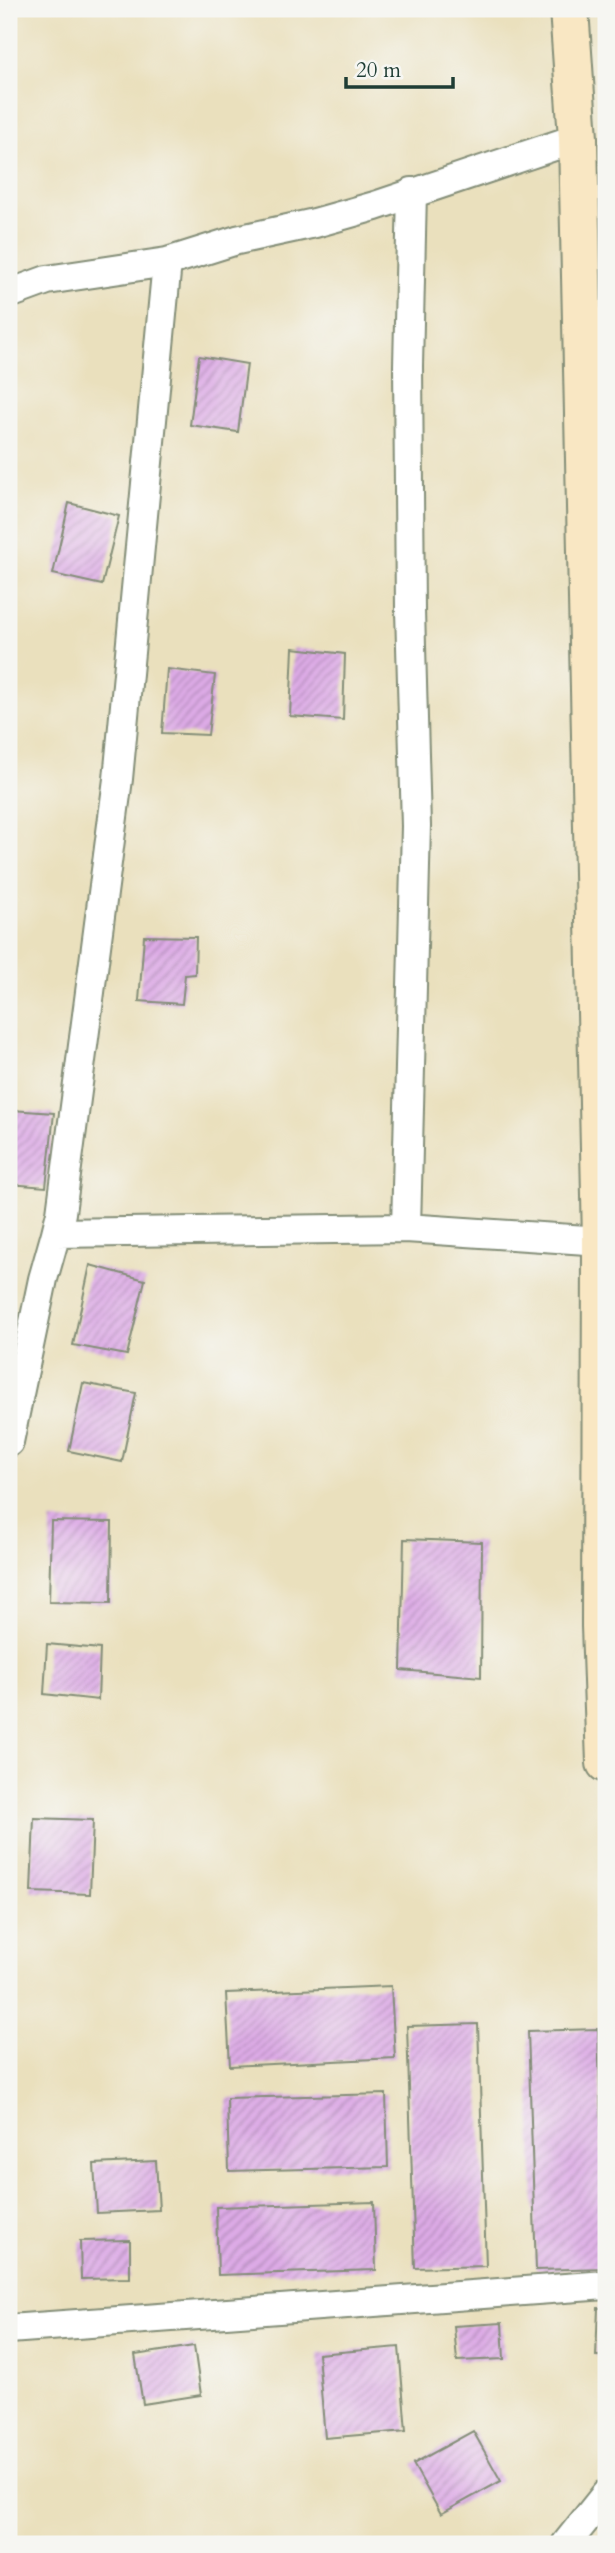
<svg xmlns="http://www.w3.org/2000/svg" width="615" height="2553" viewBox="0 0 615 2553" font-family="Cardo,serif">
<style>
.building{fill:url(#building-hatch)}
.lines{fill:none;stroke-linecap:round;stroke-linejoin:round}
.minor-casing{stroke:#848e78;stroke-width:32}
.secondary-casing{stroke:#848e78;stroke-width:42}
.minor{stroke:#fff;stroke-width:28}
.secondary{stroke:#f9e7c3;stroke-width:38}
</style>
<defs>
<pattern id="building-hatch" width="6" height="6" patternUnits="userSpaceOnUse" patternTransform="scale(1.75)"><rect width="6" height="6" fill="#ddaae6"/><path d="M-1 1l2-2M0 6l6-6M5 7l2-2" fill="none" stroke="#b38cbb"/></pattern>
</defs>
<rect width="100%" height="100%" fill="#f6f6f2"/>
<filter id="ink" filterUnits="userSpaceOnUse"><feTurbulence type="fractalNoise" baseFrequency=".0143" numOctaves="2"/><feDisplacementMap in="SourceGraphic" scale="14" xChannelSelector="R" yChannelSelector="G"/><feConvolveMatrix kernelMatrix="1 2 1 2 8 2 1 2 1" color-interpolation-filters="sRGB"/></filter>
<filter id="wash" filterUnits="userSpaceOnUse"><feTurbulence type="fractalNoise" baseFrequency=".00686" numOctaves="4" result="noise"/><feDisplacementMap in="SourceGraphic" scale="28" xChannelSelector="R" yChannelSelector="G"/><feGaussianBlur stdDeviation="1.57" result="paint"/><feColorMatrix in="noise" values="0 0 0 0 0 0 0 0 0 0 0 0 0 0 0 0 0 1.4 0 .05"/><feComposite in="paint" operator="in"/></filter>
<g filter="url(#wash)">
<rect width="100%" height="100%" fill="#eae0bd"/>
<g id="blocks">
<path class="building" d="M 199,356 L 247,364 L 238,432 L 190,425 Z
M 69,503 L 119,516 L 102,585 L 53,574 Z
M 293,648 L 345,654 L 343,720 L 290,716 Z
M 167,669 L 215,675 L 208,735 L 162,733 Z
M 144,936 L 196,937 L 195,974 L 185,975 L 182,1004 L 139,1001 Z
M 11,1110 L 54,1113 L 46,1187 L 9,1184 Z
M 90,1265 L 145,1280 L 127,1355 L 73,1345 Z
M 83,1383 L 136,1393 L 122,1462 L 69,1451 Z
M 51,1521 L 112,1522 L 111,1603 L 49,1602 Z
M 404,1539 L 482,1542 L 481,1677 L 401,1670 Z
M 47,1644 L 100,1649 L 98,1700 L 44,1694 Z
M 34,1818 L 93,1820 L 90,1894 L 31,1892 Z
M 391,1986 L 395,2058 L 230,2066 L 226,1993 Z
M 478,2024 L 486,2266 L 415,2268 L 407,2026 Z
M 598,2029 L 606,2268 L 536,2270 L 528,2031 Z
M 386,2094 L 388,2167 L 229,2171 L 227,2098 Z
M 156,2161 L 159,2210 L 97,2213 L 94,2164 Z
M 374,2202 L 376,2270 L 218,2275 L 216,2207 Z
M 130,2240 L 130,2278 L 81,2279 L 80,2241 Z
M 598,2308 L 606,2308 L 606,2356 L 596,2356 Z
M 502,2323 L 504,2359 L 457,2361 L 454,2326 Z
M 194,2346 L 201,2395 L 143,2404 L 135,2355 Z
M 399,2347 L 406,2431 L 325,2438 L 318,2354 Z
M 473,2431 L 501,2481 L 441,2514 L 413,2464 Z"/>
</g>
</g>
<g filter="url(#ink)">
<use href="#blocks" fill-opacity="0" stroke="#848e78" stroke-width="2"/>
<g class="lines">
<g class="minor-casing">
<path id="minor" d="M 167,262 L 118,779 L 61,1213 L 56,1233 L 406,1228 L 602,1241
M 9,294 L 47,280 L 167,262 L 237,240 L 315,223 L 375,206 L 578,138
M 406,1228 L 416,826 L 410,610 L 408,366 L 412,192
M 9,1442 L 43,1279 L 56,1233
M 9,2329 L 606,2285
M 566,2544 L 606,2494"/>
</g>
<g class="secondary-casing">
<path id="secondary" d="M 569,9 L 578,138 L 602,1241 L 601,1626 L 606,1763"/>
</g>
<use href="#minor" class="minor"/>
<use href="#secondary" class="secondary"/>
</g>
</g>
<rect width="615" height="2553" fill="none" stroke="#f6f6f2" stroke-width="35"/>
<path d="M346 77v10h107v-10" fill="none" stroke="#1f3d34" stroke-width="3.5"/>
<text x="356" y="77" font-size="21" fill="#1f3d34" stroke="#f6f6f2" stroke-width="5" paint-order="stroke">20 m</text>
</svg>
